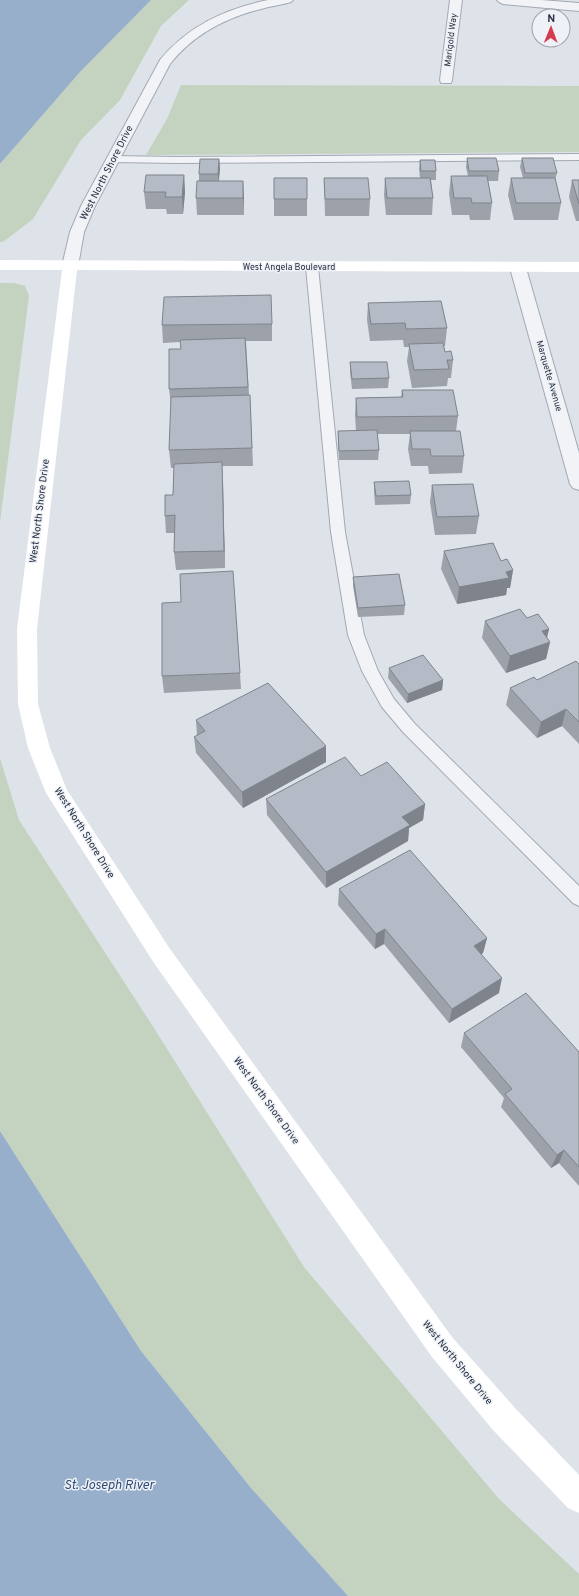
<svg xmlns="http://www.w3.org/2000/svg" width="579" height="1596" viewBox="0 0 579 1596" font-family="Overpass,sans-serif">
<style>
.green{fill:#c3d3bf}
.water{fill:#97afcb}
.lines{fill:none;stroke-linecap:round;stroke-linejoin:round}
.lane-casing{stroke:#a3a9b3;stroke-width:2}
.street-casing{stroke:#a3a9b3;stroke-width:2}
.lane{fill:#f1f3f7;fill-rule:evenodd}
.street{fill:#f1f3f7;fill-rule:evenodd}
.secondary{fill:#fff;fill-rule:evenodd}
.wall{fill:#9ca1aa}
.shaded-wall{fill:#7f838b}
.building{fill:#b5bbc6;stroke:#7f838b}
.labels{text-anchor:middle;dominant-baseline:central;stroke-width:3;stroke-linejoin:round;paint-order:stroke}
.far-street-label{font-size:9px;fill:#262f41;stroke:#eef1f6}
.street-label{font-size:10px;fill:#262f41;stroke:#eef1f6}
.near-water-label{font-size:13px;font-style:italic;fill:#2e4c77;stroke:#eef1f6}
</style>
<rect width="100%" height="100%" fill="#dee2e9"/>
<path class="green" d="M 151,0 L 189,0 L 161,26 L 120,100 L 81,140 L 33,219 L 3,242 L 0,242 L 0,164 L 80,72 Z
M 181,85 L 579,86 L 579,152 L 146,155 L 167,119 Z
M 0,283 L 14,283 L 25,286 L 29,296 L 0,522 Z
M 0,758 L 19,820 L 152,1025 L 304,1267 L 499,1499 L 579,1574 L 579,1596 L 348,1596 L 251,1488 L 141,1351 L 0,1131 Z"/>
<path class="water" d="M 0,0 L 151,0 L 80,72 L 0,164 Z
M 0,1131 L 141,1351 L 251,1488 L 348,1596 L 0,1596 Z"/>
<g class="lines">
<g class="lane-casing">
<path id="lane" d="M 579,154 L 579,160 L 177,163 L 112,162 L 107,159 L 112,156 L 177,157 Z
M 312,263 L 316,265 L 318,267 L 345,532 L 364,635 L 378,671 L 394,699 L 415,724 L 579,886 L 579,906 L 573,903 L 403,732 L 382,707 L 362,671 L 348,635 L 331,532 L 306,267 L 308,265 Z"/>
</g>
<g class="street-casing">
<path id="street" d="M 268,0 L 293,0 L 291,2 C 281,5 271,6 261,9 C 225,18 193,35 170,64 L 95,206 L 84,232 L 78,266 L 75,269 L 70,271 L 65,269 L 62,266 L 70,232 L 81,206 L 160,60 C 188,26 225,9 268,0 Z
M 450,0 L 462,0 L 452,80 L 451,83 L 441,83 L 440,80 Z
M 497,0 L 541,0 L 579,3 L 579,11 L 503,4 L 499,2 Z
M 518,263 L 523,265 L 526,268 L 579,453 L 579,490 L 573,488 L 570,484 L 510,268 L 513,265 Z"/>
</g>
<use href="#lane" class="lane"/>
<use href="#street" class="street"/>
<path class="secondary" d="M 0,260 L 579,262 L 579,272 L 77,270 L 37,629 L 38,704 L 50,748 L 67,790 L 170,949 L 452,1337 L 515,1408 L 579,1475 L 579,1513 L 568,1508 L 493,1430 L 432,1357 L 154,963 L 46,793 L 28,748 L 18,704 L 17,629 L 62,270 L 0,270 Z"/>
</g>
<path class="wall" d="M 467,158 L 499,171 L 498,181 L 488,181 L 492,203 L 490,220 L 470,220 L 469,215 L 452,215 L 449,193 L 451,176 L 468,176 L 466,167 Z
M 522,158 L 557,173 L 555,180 L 561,203 L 558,220 L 514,220 L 508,195 L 511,178 L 523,178 L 520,167 Z
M 219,159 L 220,169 L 219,181 L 243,181 L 244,215 L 197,215 L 196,198 L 199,181 L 199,174 Z
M 420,160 L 436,171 L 436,180 L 431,180 L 433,198 L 432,215 L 386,215 L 384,195 L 385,178 L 420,178 L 419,169 Z
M 184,175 L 185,192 L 183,214 L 167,214 L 166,209 L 146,209 L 144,192 Z
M 274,178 L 307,199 L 307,216 L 274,216 Z
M 324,178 L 370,199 L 369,216 L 325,216 Z
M 572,180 L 579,180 L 579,221 L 576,221 L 569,197 Z
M 368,303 L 447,328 L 445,346 L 443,346 L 445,352 L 453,360 L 451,378 L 448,378 L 447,386 L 412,388 L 407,361 L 409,347 L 404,347 L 403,340 L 370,341 L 367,320 Z
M 272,324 L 272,341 L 246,341 L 249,395 L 250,395 L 253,466 L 222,466 L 225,568 L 176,570 L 174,552 L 174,533 L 166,533 L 165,516 L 173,495 L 174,468 L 171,468 L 169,450 L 171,404 L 169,389 L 181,349 L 180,342 L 163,343 L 162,325 Z
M 350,362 L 389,378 L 388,388 L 352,389 L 350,372 Z
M 402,390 L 458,416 L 456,431 L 464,456 L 462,473 L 429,474 L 428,466 L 411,466 L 408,449 L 410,434 L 377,434 L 379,450 L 378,460 L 339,460 L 338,441 L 338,431 L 356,431 L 355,415 L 356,398 L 401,397 Z
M 374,482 L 411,495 L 410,504 L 375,505 L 374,491 Z
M 432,485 L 479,516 L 476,534 L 435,535 L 430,502 Z
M 444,551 L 501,561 L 513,570 L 510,588 L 507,588 L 506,595 L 457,604 L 441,569 Z
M 353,577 L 405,605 L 404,615 L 358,617 L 353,586 Z
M 527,618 L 549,629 L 547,638 L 550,642 L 546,659 L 506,673 L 482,638 L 485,621 Z
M 579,664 L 579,744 L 562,726 L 537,738 L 506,705 L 510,688 L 537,680 Z
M 389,668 L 443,680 L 442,690 L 407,703 L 388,678 Z
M 240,673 L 241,689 L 164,693 L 162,676 Z
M 196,720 L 326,762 L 243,808 L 196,753 L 194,737 L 197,735 Z
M 266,799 L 425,804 L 423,820 L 409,828 L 408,841 L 326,888 L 267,815 Z
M 339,889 L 487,938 L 483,953 L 481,954 L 499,993 L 449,1023 L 384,944 L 375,949 L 338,905 Z
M 464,1033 L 579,1052 L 579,1186 L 559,1163 L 551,1168 L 501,1107 L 504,1098 L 461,1047 Z"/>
<path class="shaded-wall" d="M 219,159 L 220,169 L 218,183 L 218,174 Z
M 184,175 L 185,192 L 183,214 L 182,197 Z
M 243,181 L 244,198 L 244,215 L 243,198 Z
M 222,462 L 223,480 L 225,568 L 224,551 Z
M 513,570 L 510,588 L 507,588 L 506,595 L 457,604 L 459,587 L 506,572 Z
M 549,629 L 545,644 L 550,642 L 546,659 L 506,673 L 510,656 L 542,631 Z
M 443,680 L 442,690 L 407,703 L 408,694 Z
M 566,709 L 562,726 L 537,738 L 541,722 Z
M 326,746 L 326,762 L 243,808 L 242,792 Z
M 425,804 L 423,820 L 409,828 L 408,841 L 326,888 L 326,872 L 402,817 Z
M 385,929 L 384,944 L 375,949 L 376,934 Z
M 487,938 L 483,953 L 471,960 L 474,946 Z
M 502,978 L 499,993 L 449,1023 L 452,1009 Z
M 564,1150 L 559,1163 L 551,1168 L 557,1155 Z"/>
<path class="building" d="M 467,158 L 496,158 L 499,171 L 469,171 Z
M 522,158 L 553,158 L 557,173 L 525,173 Z
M 200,159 L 219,159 L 218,174 L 199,174 Z
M 420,160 L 435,160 L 436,171 L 421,171 Z
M 146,175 L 184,175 L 182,197 L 165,197 L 166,192 L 144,192 Z
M 451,176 L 487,176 L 492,203 L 472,203 L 471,198 L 454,198 Z
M 274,178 L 307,178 L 307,199 L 274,199 Z
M 324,178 L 368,178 L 370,199 L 325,199 Z
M 385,178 L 430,178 L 433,198 L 387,198 Z
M 511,178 L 555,178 L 561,203 L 516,203 Z
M 572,180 L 579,180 L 579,204 Z
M 197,181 L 243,181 L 243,198 L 196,198 Z
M 271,295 L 272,324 L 162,325 L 164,297 Z
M 441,301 L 447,328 L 406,329 L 405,323 L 371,324 L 368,303 Z
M 245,338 L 248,387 L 169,389 L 169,349 L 181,349 L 180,340 Z
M 443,343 L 445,352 L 451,351 L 453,360 L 447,360 L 449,369 L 414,370 L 409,344 Z
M 350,362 L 387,362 L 389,378 L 352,379 Z
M 402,390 L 453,390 L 458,416 L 357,417 L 356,398 L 403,397 Z
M 250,395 L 252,448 L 169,450 L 171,397 Z
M 377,430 L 379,450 L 339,451 L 338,431 Z
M 410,431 L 460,431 L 464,456 L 431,456 L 430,449 L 412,449 Z
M 222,462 L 224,551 L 174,552 L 175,515 L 165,516 L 165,495 L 173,495 L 174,464 Z
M 409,481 L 411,495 L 376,496 L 374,482 Z
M 473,484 L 479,516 L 437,517 L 432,485 Z
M 493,543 L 501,561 L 507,559 L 513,570 L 506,572 L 509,578 L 459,587 L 444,551 Z
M 233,571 L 240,673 L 162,676 L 162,603 L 181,602 L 180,574 Z
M 399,574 L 405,605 L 358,608 L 353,577 Z
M 520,609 L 527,618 L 538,614 L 549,629 L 542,631 L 550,642 L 510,656 L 485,621 Z
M 423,655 L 443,680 L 408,694 L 389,668 Z
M 576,661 L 579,664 L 579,722 L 566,709 L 541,722 L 510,688 L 534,677 L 537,680 Z
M 268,683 L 326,746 L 242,792 L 194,737 L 205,731 L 196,720 Z
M 345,757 L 361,776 L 387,762 L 425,804 L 402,817 L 410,825 L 326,872 L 266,799 Z
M 410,850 L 487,938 L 474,946 L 502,978 L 452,1009 L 385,929 L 376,934 L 339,889 Z
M 526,993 L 579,1052 L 579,1167 L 564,1150 L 557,1155 L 505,1094 L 512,1089 L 464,1033 Z"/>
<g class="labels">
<g class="far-street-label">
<text transform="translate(451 40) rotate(-83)">Marigold Way</text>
<text x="289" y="267">West Angela Boulevard</text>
<text transform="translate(549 376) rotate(74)">Marquette Avenue</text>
</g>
<g class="street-label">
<text transform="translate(107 173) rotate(-63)">West North Shore Drive</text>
<text transform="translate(40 511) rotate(-83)">West North Shore Drive</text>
<text transform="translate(84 833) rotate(58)">West North Shore Drive</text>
<text transform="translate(266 1101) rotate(54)">West North Shore Drive</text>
<text transform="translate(457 1363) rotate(51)">West North Shore Drive</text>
</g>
<g class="near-water-label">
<text x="109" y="1486">St. Joseph River</text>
</g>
</g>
<g transform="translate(551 28) rotate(1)"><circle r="19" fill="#eef1f6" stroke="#9ea3ae"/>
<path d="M0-3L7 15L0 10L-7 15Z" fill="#d63b4d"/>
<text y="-6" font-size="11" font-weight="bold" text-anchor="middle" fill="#262f41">N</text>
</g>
</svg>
